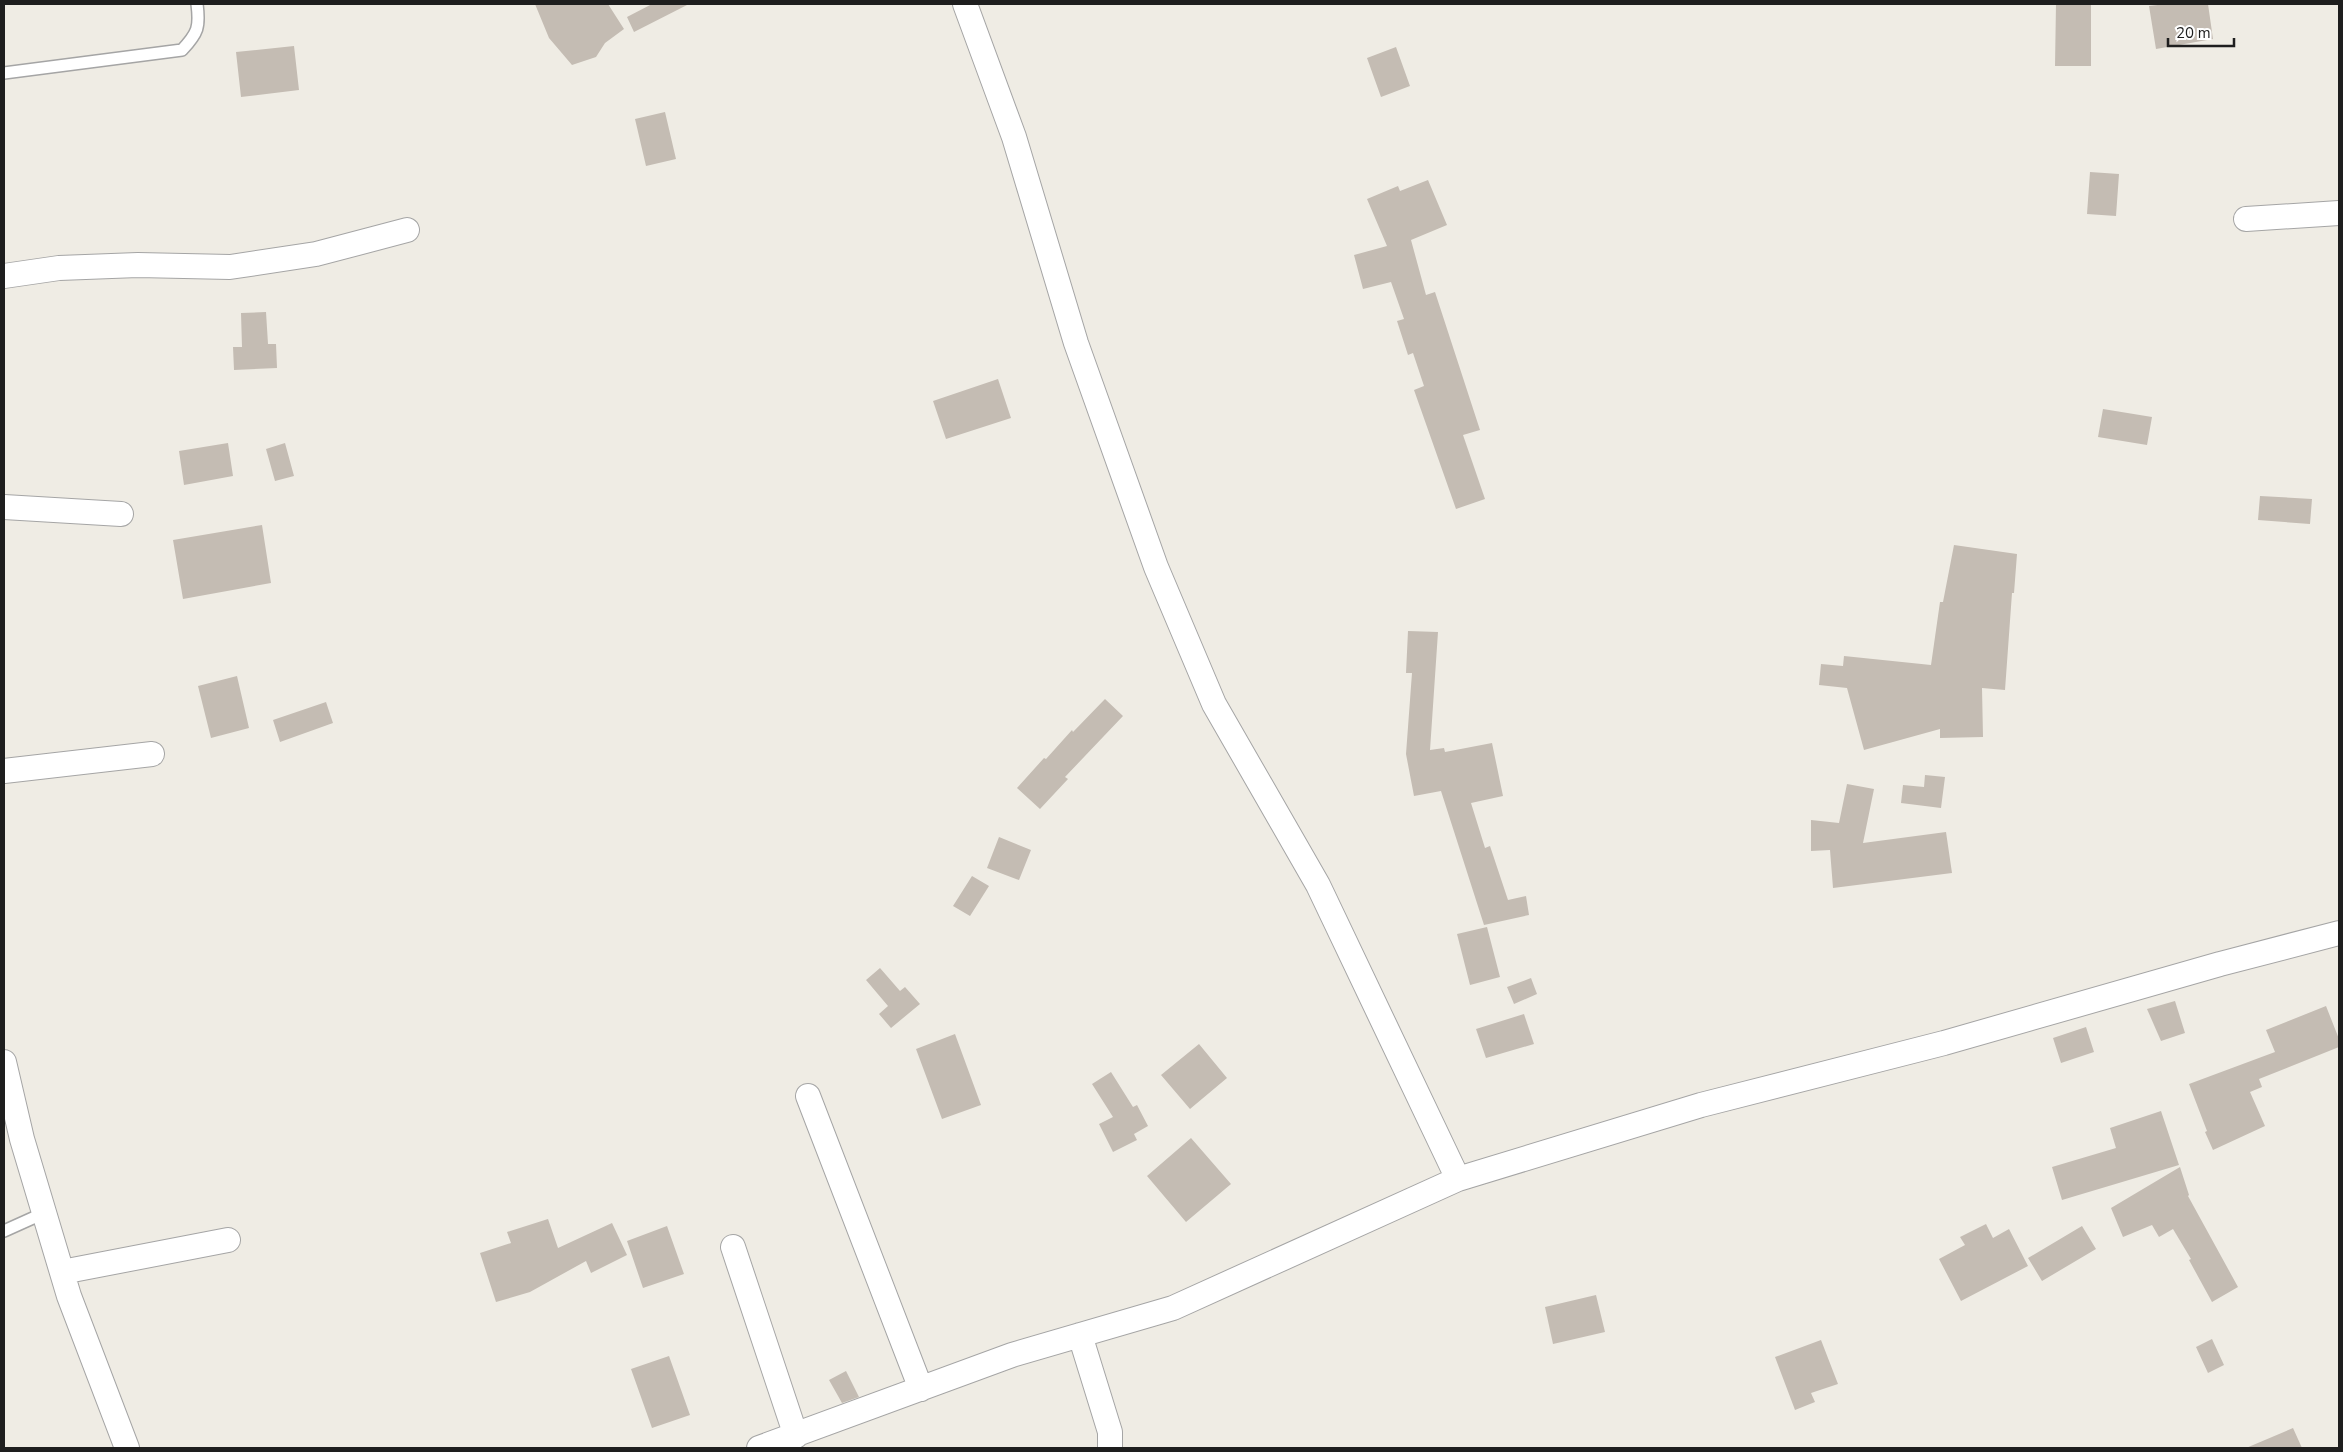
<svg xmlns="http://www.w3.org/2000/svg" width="2343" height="1452" viewBox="0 0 2343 1452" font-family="'Nunito Sans',sans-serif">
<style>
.building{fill:#c4bcb3}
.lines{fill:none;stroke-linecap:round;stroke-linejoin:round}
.service-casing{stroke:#a5a5a5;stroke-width:14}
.minor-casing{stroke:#a5a5a5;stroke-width:26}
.service{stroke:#fff;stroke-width:11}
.minor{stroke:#fff;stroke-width:24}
</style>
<rect width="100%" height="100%" fill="#efece4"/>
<path class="building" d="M 535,4 L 608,4 L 624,29 L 605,43 L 596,57 L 572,65 L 549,38 Z
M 652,4 L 689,4 L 634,32 L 627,17 Z
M 2056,4 L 2091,4 L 2091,66 L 2055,66 Z
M 2166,4 L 2208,4 L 2213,39 L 2156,49 L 2149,6 Z
M 294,46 L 299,90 L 241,97 L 236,52 Z
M 1396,47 L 1410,86 L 1381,97 L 1367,58 Z
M 665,112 L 676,159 L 646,166 L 635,119 Z
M 2090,172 L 2119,174 L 2116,216 L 2087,214 Z
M 1428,180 L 1447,225 L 1411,240 L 1426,295 L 1435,292 L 1480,430 L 1463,435 L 1485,499 L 1456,509 L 1414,390 L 1424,386 L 1413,353 L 1408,355 L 1397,321 L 1404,319 L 1391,282 L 1363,289 L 1354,255 L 1387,246 L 1367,199 L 1398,186 L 1400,191 Z
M 266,312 L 268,344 L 276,344 L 277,368 L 234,370 L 233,347 L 242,347 L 241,313 Z
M 998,379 L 1011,418 L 946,439 L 933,401 Z
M 2103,409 L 2152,417 L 2147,445 L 2098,437 Z
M 228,443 L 233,476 L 184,485 L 179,451 Z
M 285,443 L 294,476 L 275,481 L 266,449 Z
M 2260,496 L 2312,499 L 2310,524 L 2258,520 Z
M 262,525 L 271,583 L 183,599 L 173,540 Z
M 1954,545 L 2017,554 L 2014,593 L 2012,593 L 2005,690 L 1982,688 L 1983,737 L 1940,738 L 1940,729 L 1864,750 L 1847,688 L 1819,685 L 1821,664 L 1843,666 L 1844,656 L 1931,665 L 1940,602 L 1943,602 Z
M 1408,631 L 1438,632 L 1430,750 L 1444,748 L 1445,752 L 1492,743 L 1503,796 L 1471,803 L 1485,848 L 1490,846 L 1508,900 L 1526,896 L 1529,915 L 1484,925 L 1441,791 L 1414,796 L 1406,754 L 1412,673 L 1406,673 Z
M 237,676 L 249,728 L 211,738 L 198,686 Z
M 1105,699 L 1123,716 L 1065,777 L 1068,779 L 1040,809 L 1017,788 L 1044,758 L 1046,759 L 1072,730 L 1073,732 Z
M 326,702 L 333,723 L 280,742 L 273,720 Z
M 1925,775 L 1945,777 L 1941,808 L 1901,803 L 1903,785 L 1924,787 Z
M 1847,784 L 1874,789 L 1863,843 L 1946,832 L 1952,873 L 1833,888 L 1830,850 L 1811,851 L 1811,820 L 1839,823 Z
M 999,837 L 1031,850 L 1019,880 L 987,868 Z
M 972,876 L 989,886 L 970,916 L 953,906 Z
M 1487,927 L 1500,977 L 1470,985 L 1457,934 Z
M 880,968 L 900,991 L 905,987 L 920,1004 L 891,1028 L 879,1014 L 888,1006 L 866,980 Z
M 1531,978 L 1537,994 L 1514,1004 L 1507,987 Z
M 2175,1001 L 2185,1033 L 2161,1041 L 2147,1009 Z
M 2326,1006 L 2339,1039 L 2339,1047 L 2259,1079 L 2262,1087 L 2250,1092 L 2265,1126 L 2213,1150 L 2205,1132 L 2207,1131 L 2189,1084 L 2275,1052 L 2266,1030 Z
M 1524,1014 L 1534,1044 L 1486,1058 L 1476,1029 Z
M 2086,1027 L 2094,1052 L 2061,1063 L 2053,1038 Z
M 955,1034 L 981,1105 L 942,1119 L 916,1049 Z
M 1199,1044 L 1227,1078 L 1190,1109 L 1161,1075 Z
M 1111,1072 L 1133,1107 L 1137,1105 L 1148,1126 L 1134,1134 L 1137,1140 L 1113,1152 L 1099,1124 L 1113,1117 L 1092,1084 Z
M 2161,1111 L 2179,1165 L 2062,1200 L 2052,1167 L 2116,1148 L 2110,1128 Z
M 1191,1138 L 1231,1184 L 1186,1222 L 1147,1176 Z
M 2180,1167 L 2189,1195 L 2188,1196 L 2238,1287 L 2212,1302 L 2189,1260 L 2191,1259 L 2173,1229 L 2159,1237 L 2152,1225 L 2123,1237 L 2111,1208 Z
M 548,1219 L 558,1248 L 612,1223 L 627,1255 L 591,1273 L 586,1261 L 530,1292 L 496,1302 L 480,1253 L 511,1243 L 507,1232 Z
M 1986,1224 L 1993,1238 L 2009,1229 L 2028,1266 L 1961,1301 L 1939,1259 L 1965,1245 L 1960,1237 Z
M 667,1226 L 684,1274 L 643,1288 L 627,1241 Z
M 2082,1226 L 2096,1249 L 2042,1281 L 2028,1258 Z
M 1596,1295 L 1605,1332 L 1553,1344 L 1545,1307 Z
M 2212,1339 L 2224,1365 L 2208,1373 L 2196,1347 Z
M 1821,1340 L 1838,1384 L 1811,1393 L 1815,1402 L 1795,1410 L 1775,1357 Z
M 669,1356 L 690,1415 L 652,1428 L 631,1369 Z
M 846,1371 L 859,1397 L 842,1403 L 829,1380 Z
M 2293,1428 L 2302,1448 L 2246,1448 Z"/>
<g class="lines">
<g class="service-casing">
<path id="service" d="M 4,73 L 182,50 C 198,33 200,27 197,4
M 4,1231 L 44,1213"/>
</g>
<g class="minor-casing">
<path id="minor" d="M 965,4 L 1014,137 L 1076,343 L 1156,567 L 1214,704 L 1318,885 L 1458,1179
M 2246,219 L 2339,213
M 4,276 L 59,268 L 138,265 L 230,267 L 316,254 L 407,230
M 4,507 L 121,514
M 4,771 L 152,754
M 4,1062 L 22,1139 L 69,1296 L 127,1448
M 808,1096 L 921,1389
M 733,1247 L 796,1436
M 62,1272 L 228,1240
M 1080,1335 L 1110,1432 L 1110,1448
M 759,1448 L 1012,1355 L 1173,1308 L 1458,1179 L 1701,1105 L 1944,1043 L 2220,964 L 2339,933"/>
</g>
<use href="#service" class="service"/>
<use href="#minor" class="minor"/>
</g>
<rect width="2343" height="1452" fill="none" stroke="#1e1e1e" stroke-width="10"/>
<path d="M2168 38v8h66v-8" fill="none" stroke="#1e1e1e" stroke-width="2.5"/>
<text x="2176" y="38" font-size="15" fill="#1e1e1e" stroke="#ffffff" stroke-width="4" paint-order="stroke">20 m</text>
</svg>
